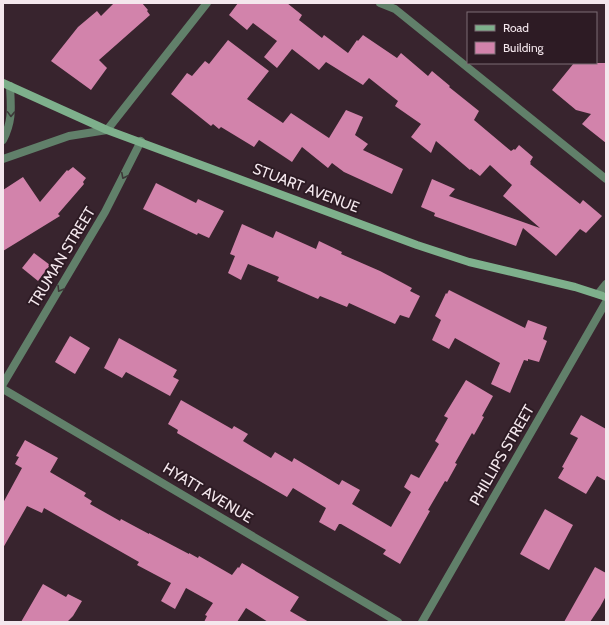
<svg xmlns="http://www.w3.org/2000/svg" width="609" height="625" font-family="Cabin,sans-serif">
<rect width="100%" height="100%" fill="#38242e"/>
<!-- building -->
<g fill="#d283ab">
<path d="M114,3H142L148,10L147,11L150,15L99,60L107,68L91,90L51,61L78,27L97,11L101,16Z"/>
<path d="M238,3H287L302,15L299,20L322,38L324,35L348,53L357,40L358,41L363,35L397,58L401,53L428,76L432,71L450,86L449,87L479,111L474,120L511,151L514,149L515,150L519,145L533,157L530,162L531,163L530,164L580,204L583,200L602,216L586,233L580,229L556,256L523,228L516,246L434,216L435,213L421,207L432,179L455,189L449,196L540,228L503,196L512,185L490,165L480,176L471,169L470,170L436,141L431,153L411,137L421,124L395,106L398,101L369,78L363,85L326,62L319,70L292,49L277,68L264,57L277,41L253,23L247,30L229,15Z"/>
<path d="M228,40L269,71L247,99L283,123L291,113L329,138L346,110L363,117L355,135L368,144L363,150L403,169L392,194L344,172L332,163L328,168L302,147L292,162L259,140L254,147L221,127L219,129L213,124L211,126L171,94L187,73L192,76L205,61L209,64Z"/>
<path d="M574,63H606V143L582,124L591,114L576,110L552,90Z"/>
<path d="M73,167L86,178L83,182L84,184L58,214L60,216L3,251V190L23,177L40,202L67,170L68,171Z"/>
<path d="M156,183L196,203L198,199L224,211L209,238L198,233L197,235L143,209Z"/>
<path d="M242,224L273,238L276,231L316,249L319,241L342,252L341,254L380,271L412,288L410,291L420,296L409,318L400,315L395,324L349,303L347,307L320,296L318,299L277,281L279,277L248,264L241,280L228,273L235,256L230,254Z"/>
<path d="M34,253L50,265L38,281L22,268Z"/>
<path d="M449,290L525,328L528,320L547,327L543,339L547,341L539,362L528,359V361L524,360L510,393L491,384L500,363L455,338L449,349L432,340L441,320L435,316L446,293L447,294Z"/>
<path d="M70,336L90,348L75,374L55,362Z"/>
<path d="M119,338L177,370L173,377L179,380L170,396L126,372L122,378L104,368Z"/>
<path d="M466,380L493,396L482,416L484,417L474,435L472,433L455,463L457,464L447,482L445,481L428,510L430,511L400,564L383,554L386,550L341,524H339L335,531L319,522L326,508L293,488L287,497L177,433L178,430L168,424L181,400L232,429L234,426L248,434L243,441L271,458L275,452L292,462L294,458L339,485L342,480L360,490L352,504L391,527L411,492L404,487L411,474L419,478L439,444L435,441L448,418L444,416Z"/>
<path d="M581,415L606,429V481L597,476L586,494L558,478L564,468L562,467L578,438L570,434Z"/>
<path d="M25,440L58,458L50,472L86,493L84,496L92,501L90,504L120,521L121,519L149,534V533L189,554V553L198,558L199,556L232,575L238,567L239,568L242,563L299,597L290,611L309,622H268L246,608L237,622H204L207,616L205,615L213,603L186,588L175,609L161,601L171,583L137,565L139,562L44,508L42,513L27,506L3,548V503L22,468L15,464L19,457L16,456Z"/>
<path d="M545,509L573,525L549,570L520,554Z"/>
<path d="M595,567L606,573V596L600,607L590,622H564Z"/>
<path d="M43,584L66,597L68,594L82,601L73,616L67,622H21Z"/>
</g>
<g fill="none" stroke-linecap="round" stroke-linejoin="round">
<!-- street -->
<g stroke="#61806a" stroke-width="8">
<path d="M380,3L395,9L606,179"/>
<path d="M3,140C13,120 11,108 10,86"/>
<path d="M3,159L69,136L107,130L207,3"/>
<path d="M598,294L606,284"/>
<path d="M3,384L105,212L141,141"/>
<path d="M3,389L398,622"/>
<path d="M422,622L606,302"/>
</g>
<!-- secondary -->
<path stroke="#7eb08c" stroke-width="8" d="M3,83L107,130L417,245L469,262L575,287L606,297"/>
</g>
<!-- one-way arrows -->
<defs><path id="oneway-chevron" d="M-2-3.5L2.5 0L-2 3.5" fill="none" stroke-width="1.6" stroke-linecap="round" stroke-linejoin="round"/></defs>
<g stroke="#3d3939">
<use href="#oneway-chevron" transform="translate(11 114) rotate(92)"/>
<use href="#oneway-chevron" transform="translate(124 176) rotate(117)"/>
<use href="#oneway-chevron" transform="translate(60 289) rotate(121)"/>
</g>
<g text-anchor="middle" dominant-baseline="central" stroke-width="4" stroke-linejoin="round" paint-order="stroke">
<!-- street labels -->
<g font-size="15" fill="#f4e7ed" stroke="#2d1b24">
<text transform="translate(306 188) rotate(21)">STUART AVENUE</text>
<text transform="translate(62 257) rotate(-59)">TRUMAN STREET</text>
<text transform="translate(502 455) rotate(-60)">PHILLIPS STREET</text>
<text transform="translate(208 493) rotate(31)">HYATT AVENUE</text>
</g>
</g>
<!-- border -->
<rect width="609" height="625" fill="none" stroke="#f4e7ed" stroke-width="8"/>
<!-- legend -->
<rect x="467" y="12" width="130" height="52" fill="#2d1b24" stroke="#7d6d74"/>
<rect x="475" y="25" width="20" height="6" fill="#7eb08c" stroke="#7d6d74"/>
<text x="503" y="32" font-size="12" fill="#f4e7ed">Road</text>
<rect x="475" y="42" width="20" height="12" fill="#d283ab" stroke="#7d6d74"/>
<text x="503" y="52" font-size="12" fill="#f4e7ed">Building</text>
</svg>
